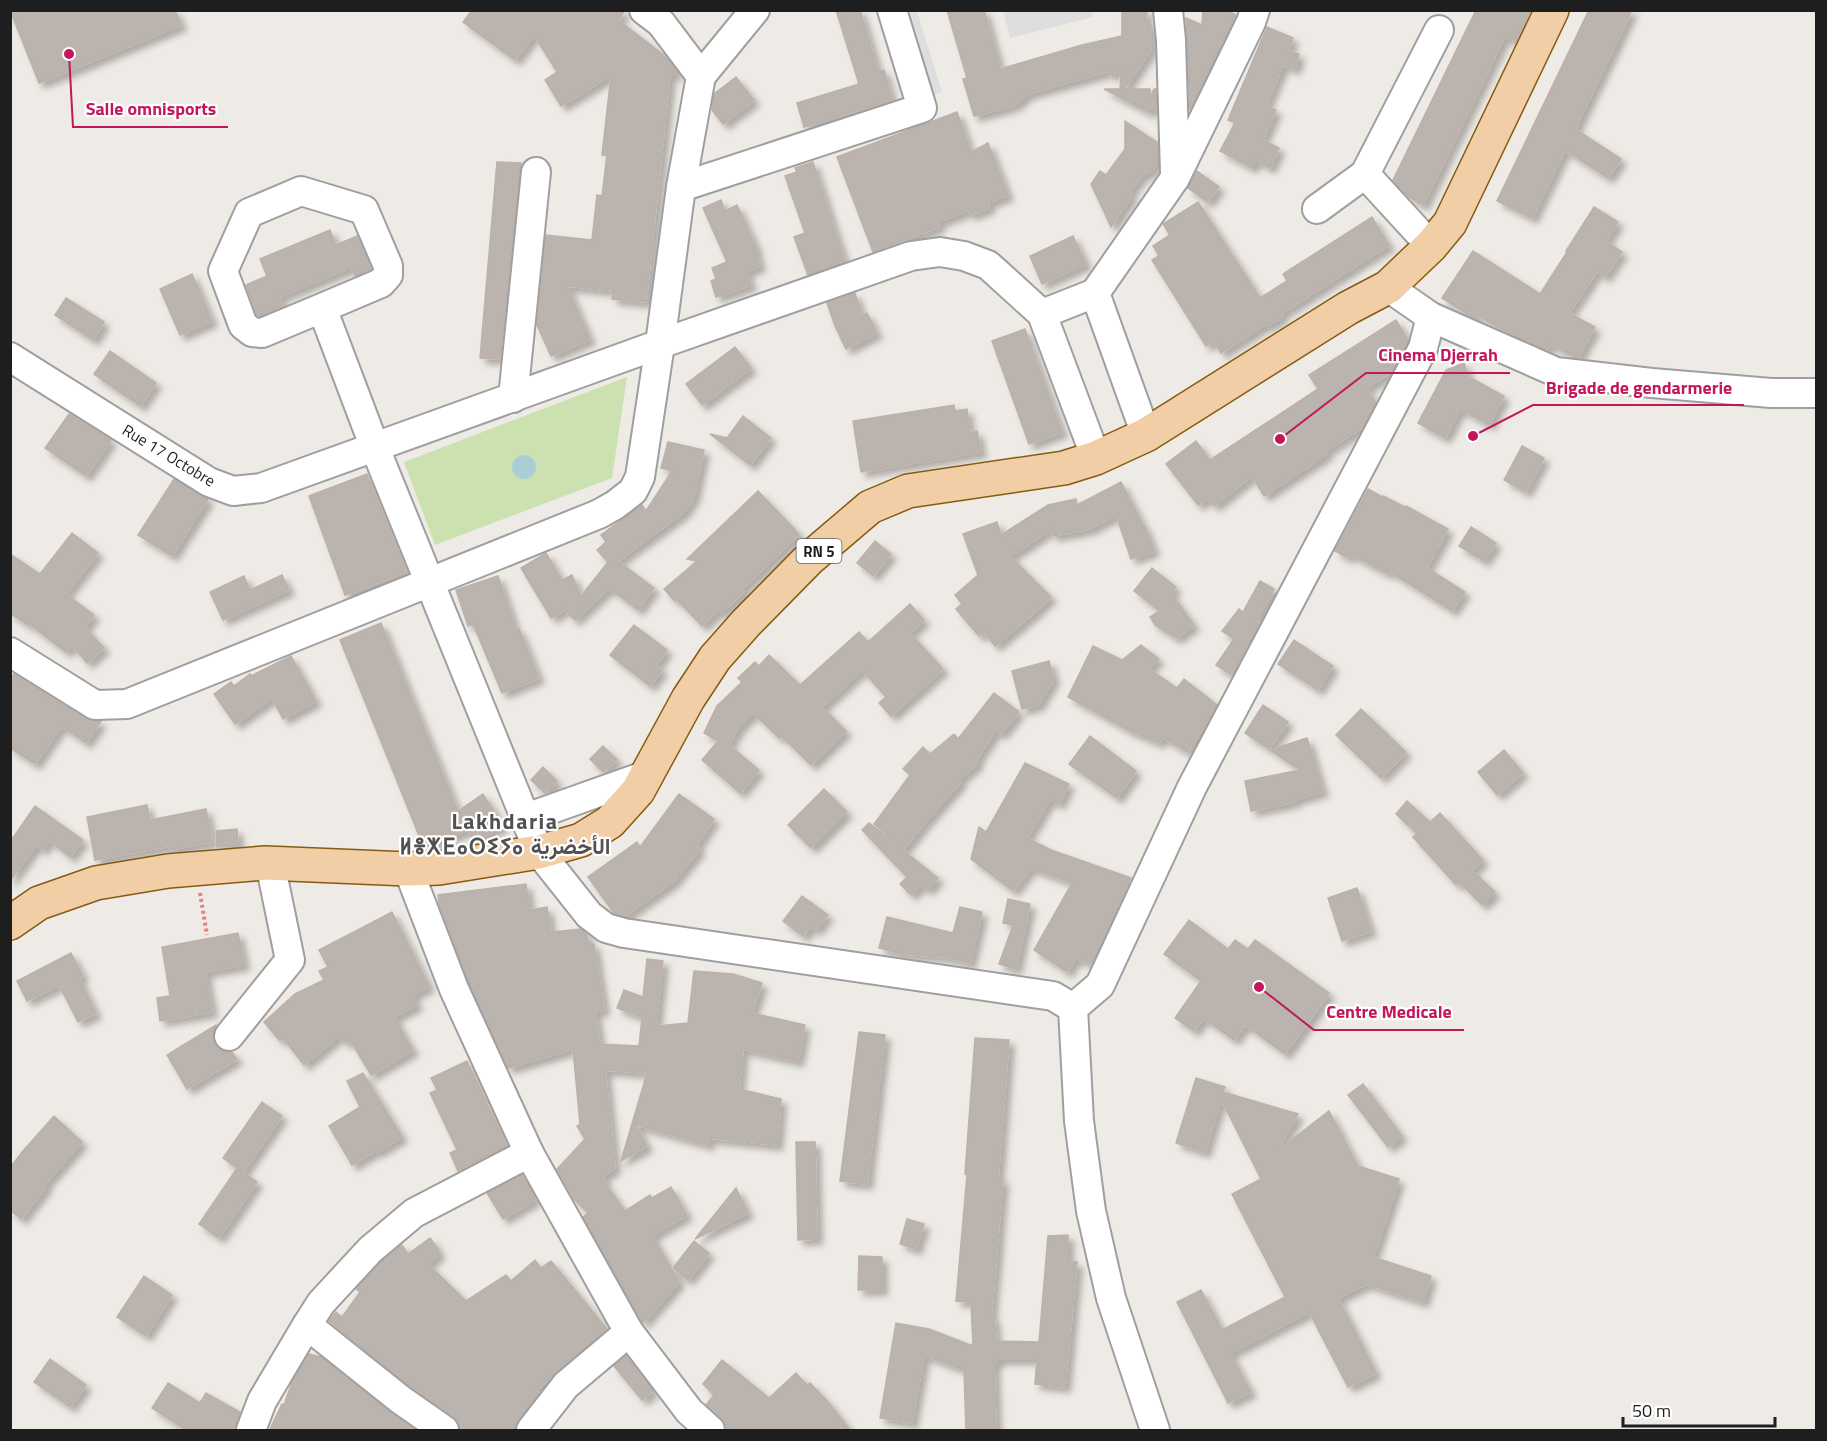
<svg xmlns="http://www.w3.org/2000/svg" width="1827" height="1441" font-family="'Titillium Web',Vazirmatn,'Noto Sans Tifinagh',sans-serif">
<defs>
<filter id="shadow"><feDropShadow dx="5.5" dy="5.5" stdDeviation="3" flood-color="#0004"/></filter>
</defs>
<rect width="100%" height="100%" fill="#eeeae5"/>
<!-- grass -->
<path fill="#cbe2b0" d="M627,377L612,478L435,545L404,462Z"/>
<!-- parking -->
<g fill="#dedede">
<path d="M877,11H917L942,92L906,103Z"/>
<path d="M1003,11H1092L1093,17L1010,38Z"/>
</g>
<!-- water -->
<circle fill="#aaced6" cx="524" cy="467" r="12"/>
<!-- building -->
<g fill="#bab3ae" stroke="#bdb1a9" stroke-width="1.5" filter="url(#shadow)">
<path d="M10,10H175L181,25L39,83Z"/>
<path d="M472,10H625L618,20L664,55L679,74H670L646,302L612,299L613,291L567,286L590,339L551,356L537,325L546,235L592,240L597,195L602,196L607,155H602L611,75L561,106L545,80L557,72L534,35L515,60L463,22Z"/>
<path d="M836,10H860L878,71L884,70L892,100L804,127L797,103L859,84Z"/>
<path d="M947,10H984L1000,69L1082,45L1122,36V10H1147L1146,24H1151V50L1124,89H1150V97L1154,89H1156L1157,110L1150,107V113L1104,89H1120L1121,72L1109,75V71L1027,94L1015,105L974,116L963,79L967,78Z"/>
<path d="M1203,10H1226L1236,15L1190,110L1186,20V18L1202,25Z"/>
<path d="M1476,10H1531L1516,41L1505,36L1423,205L1410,198L1393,180Z"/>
<path d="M1589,10H1632L1575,129L1621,159L1608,178L1565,150L1532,218L1497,201Z"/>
<path d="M1267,27L1293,38L1288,51L1299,54L1295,69L1283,65L1266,106L1276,110L1263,140L1279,148L1270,168L1255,160L1252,168L1220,151L1235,123L1228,120Z"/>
<path d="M736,77L754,100L723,124L712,110L714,94Z"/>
<path d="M957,112L971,152L988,143L1008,195L988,203L989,208L970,215L969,210L938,222L939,227L873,252L837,157Z"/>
<path d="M1125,121L1158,143V159L1156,165L1150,172L1141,176L1129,193L1132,195L1111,227L1091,184L1100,171L1106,175L1125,149Z"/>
<path d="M497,162L521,163L500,359L480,358Z"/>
<path d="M813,162L845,262L808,275L794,237L805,233L785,176L797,172L795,168Z"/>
<path d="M1197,171L1219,187L1208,202L1188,188Z"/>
<path d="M721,200L725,211L737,205L757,249H755L760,266L746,271L751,285L716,297L711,281L716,279L712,268L727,262L703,208Z"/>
<path d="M1198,202L1260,298L1287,281L1283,274L1372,217L1389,245L1280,314L1282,317L1267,326L1266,324L1221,353L1214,341L1206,346L1152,260L1159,256L1153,246L1170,235L1163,224Z"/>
<path d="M1594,207L1618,222L1606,241L1622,252L1605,277L1597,271L1569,313L1595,327L1578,358L1574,357L1550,344L1546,350L1510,334L1475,314L1473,317L1470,316L1442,298L1473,251L1540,294L1567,252L1566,251Z"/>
<path d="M330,230L336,245L357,236L371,269L355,276L351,267L279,297L283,306L260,316L257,315L246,285L267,276L260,259Z"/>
<path d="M1073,236L1086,264L1042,284L1030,256Z"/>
<path d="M192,274L212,321L180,335L160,289Z"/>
<path d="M855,293L862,316L867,313L877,333L846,349L835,326L827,303Z"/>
<path d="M66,298L104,322L93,340L55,315Z"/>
<path d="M1396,320L1408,340V342L1392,372L1366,388L1376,403L1363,427L1325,451L1327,454L1264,496L1252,476L1214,506L1207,498L1198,505L1166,464L1196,441L1210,460L1318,389L1309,375Z"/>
<path d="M1025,329L1062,432L1029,444L992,341Z"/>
<path d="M735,347L751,368L702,405L686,384Z"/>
<path d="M110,351L156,383L140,406L94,374Z"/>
<path d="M1464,363L1469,377L1504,396L1489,425L1460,409L1445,438L1418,423L1446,370Z"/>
<path d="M954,405L955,411L967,409L970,433L977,431L981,452L861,472L853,421Z"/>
<path d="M69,414L111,440L86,476L45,448Z"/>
<path d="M743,416L771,438L750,465L710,434L727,438Z"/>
<path d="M668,442L704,450L694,497L684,512L618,561L654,588L638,610L609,588L575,620L568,614L576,603L551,618L521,568L546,553L562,580L572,575L581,596L608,562L597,550L606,542L601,535L642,505L646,511L672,471L661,468Z"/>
<path d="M1522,446L1544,458L1526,492L1504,480Z"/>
<path d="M367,474L405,567L404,573L345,595L309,496Z"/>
<path d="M174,479L208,499L172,556L138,535Z"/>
<path d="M1121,482L1144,527L1145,526L1154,551L1131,559L1116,515L1089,529L1053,536L1051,529L1010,556L1051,597L1034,613L995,646L984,632L979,636L956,609L962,604L955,595L978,575L963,534L997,522L1001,535L1048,505L1076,499L1077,505Z"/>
<path d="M1368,489L1382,497L1383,496L1405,507L1406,506L1448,529L1427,568L1465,592L1452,611L1389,571L1388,574L1350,554L1348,558L1335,551Z"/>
<path d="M758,491L799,534L742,589L744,591L721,613L718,610L702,626L677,600L675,601L664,589L697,561L687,559Z"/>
<path d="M1471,527L1496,543L1484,561L1459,546Z"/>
<path d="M72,533L98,553L66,594L94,615L85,627L104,648L87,663L72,645L66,652L29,624L28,625L10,613V554L40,574Z"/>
<path d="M875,541L891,554L873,576L857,563Z"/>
<path d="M1152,568L1176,587L1171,593L1194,625L1176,638L1155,625L1150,617L1159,611L1134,591Z"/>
<path d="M282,575L289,590L223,620L210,592L244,576L250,590Z"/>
<path d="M498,576L516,630L519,629L539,678L502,693L473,624L468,626L456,590Z"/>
<path d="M1260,581L1274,589L1256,621L1260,623L1241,658L1230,674L1216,665L1234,639L1222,631L1239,609L1243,612Z"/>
<path d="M910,604L924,620L910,633L943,669L891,716L879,703L886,697L862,670L822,707L846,731L811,765L781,736L779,738L753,713L739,727L729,745L759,770L740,793L702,760L718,741L704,733L717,706L742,682L738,678L755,662L759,666L769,655L800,685L859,632L868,642Z"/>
<path d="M381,623L458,811L483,794L503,825L474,843L467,830L424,848L340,640Z"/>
<path d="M634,625L667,650L656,665L662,670L650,686L610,655Z"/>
<path d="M1294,640L1333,666L1318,690L1278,664Z"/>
<path d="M1141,645L1159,659L1148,668L1177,688L1184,679L1217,705L1206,724L1187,752L1162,737L1159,743L1130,731L1068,697L1093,646L1122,660Z"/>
<path d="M291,656L316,701L283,719L272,698L235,724L214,694L231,682L234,686L250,674L251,676Z"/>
<path d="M1049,661L1054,679L1038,705L1022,709L1012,671Z"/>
<path d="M14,674L86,719L101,721L86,743L61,726L35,764L10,748V679Z"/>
<path d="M994,693L1019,712L1001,734L996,730L976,760L978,763L958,780L961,782L927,820L903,850L938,878L928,890L921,885L911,895L900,884L907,877L862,830L869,823L887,837L889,836L874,824L910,775L903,769L923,747L930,754L954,734L958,739Z"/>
<path d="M1263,705L1288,722L1269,749L1245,733Z"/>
<path d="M1361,709L1406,752L1381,778L1336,735Z"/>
<path d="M1090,736L1136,771L1117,798L1069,764Z"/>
<path d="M1307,738L1323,791L1294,800V802L1251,811L1245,781L1300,770L1270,750Z"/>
<path d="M603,746L617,760L603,772L590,759Z"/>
<path d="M1504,750L1523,773L1497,795L1478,772Z"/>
<path d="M1025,763L1069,784L1059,804L1050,799L1027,838L1051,850L1131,878L1092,964L1076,958L1067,972L1034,950L1072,883L1031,868L1013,891L971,859L979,827L986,832Z"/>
<path d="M543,767L557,781L545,793L531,780Z"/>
<path d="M824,789L847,812L811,848L788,825Z"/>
<path d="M679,794L714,819L696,846L700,849L674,881L625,916L614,913L588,877L637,842L640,847Z"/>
<path d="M1407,801L1430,822L1440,813L1483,860L1472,870L1495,892L1482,905L1459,882L1456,885L1413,837L1417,834L1396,814Z"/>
<path d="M147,805L150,820L206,809L212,842L170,850L169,846L95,860L87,817Z"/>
<path d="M35,806L83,840L70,857L49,840L42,850L36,845L10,881V842Z"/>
<path d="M237,829L238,846L217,847L216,831Z"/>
<path d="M526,884L530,910L547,907L551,932L581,929L587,935L588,944H594L604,1010L595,1012L600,1044L639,1046L642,1017L617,1008L624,990L643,997L647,959L663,961L656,1026L688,1023L694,971L733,974L762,983L752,1013L805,1025L798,1061L743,1049L739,1089L781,1099L777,1145L709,1138L708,1145L636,1125L647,1146L621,1161L647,1073L605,1070L615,1168L602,1177L605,1180L604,1182L625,1211L650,1195L652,1198L671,1187L687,1215L652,1235L679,1282L643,1323L583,1217L588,1213L574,1199L557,1169L585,1139L577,1126L580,1124L573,1049L508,1068L469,983L439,903L438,895Z"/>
<path d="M1357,888L1371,931L1342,941L1328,898Z"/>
<path d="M802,896L828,915L816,930L811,926L803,936L783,921Z"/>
<path d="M1008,899L1030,904L1016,969L999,964L1013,925L1003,923Z"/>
<path d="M960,907L982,912L970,963L945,957L902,954L879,948L887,917L953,933Z"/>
<path d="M392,912L429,986L412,995L417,1005L394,1017L413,1050L371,1075L350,1040L344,1043L340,1035L304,1065L283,1038L280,1041L264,1022L295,994L324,980L319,971L328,967L319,950Z"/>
<path d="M1189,920L1228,949L1235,940L1248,949L1255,940L1329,993L1285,1054L1245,1025L1234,1040L1203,1018L1194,1031L1175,1018L1201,981L1164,954Z"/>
<path d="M238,933L244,965L205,972L212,1012L160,1021L157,998L170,996L162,947Z"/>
<path d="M71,953L83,976L79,978L96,1013L78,1022L59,985L27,1001L17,981Z"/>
<path d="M216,1025L213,1033L214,1042L219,1049L226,1052H232L237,1059L187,1089L167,1055Z"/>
<path d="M859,1032L885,1035L867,1184L840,1181Z"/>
<path d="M975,1038L1009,1040L998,1179H1003L991,1318H994L996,1341L1039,1342L1048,1236L1068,1235V1261L1077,1262L1065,1387L1035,1384L1037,1359H997V1363H994L996,1431H966L964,1370L924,1355L912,1423L880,1418L896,1323L929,1329L973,1346L971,1302L956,1301L967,1175L965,1174Z"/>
<path d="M467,1061L507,1146L458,1171L450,1153L457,1150L430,1093L437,1090L431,1078Z"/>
<path d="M363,1073L402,1137L377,1152L376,1150L352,1165L329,1126L360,1107L347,1081Z"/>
<path d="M1196,1078L1225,1087L1223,1092L1298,1114L1277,1151L1329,1111L1358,1166L1399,1179L1373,1257L1431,1276L1423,1302L1366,1284L1338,1298L1376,1373L1348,1387L1309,1312L1230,1353L1251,1392L1228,1403L1177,1302L1201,1290L1222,1330L1285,1297L1232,1194L1261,1179L1221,1099L1205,1152L1176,1143Z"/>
<path d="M1363,1084L1402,1136L1388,1147L1348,1095Z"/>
<path d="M262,1102L282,1116L243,1172L223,1158Z"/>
<path d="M54,1116L82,1142L44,1185L46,1187L21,1219L10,1210V1168L22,1152Z"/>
<path d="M796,1142H815L817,1239L798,1240Z"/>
<path d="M237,1168L257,1182L219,1238L199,1224Z"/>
<path d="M522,1175L536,1199L503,1219L487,1193Z"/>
<path d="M736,1188L748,1213L695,1239Z"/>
<path d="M907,1219L924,1224L916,1249L900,1244Z"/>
<path d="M430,1238L438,1249V1256L427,1263L466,1301L506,1275L511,1281L535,1260L541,1268L551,1261L607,1329L536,1390L539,1393L518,1420L515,1431H460L459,1423L453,1416L411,1387L329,1321L336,1312L342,1317L360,1292L356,1289L381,1262L398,1248L402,1245L408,1254Z"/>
<path d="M694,1241L709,1253L688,1280L673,1268Z"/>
<path d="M859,1256L882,1257V1290H858Z"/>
<path d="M144,1276L172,1295L146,1336L117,1317Z"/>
<path d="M309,1354L321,1357L391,1413L416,1431H269L282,1404L284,1405L292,1382Z"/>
<path d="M626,1356L653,1391L642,1400L614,1366Z"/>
<path d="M50,1359L86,1385L70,1407L34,1382Z"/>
<path d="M722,1360L769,1398L796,1373L807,1385L810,1383L829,1403L851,1431H728L721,1418L706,1405L714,1395L703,1384Z"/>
<path d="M168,1383L200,1403L206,1393L240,1412L235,1431H188L152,1408Z"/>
</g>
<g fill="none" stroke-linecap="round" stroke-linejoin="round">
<!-- minor casing -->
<g stroke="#9f9f9f" stroke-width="32">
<g id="minor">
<path d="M644,10L661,23L701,76L681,187L660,344L911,256L940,252L964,256L988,265L1042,314L1096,458"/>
<path d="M1168,10L1171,40L1175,173"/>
<path d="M701,76L755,10"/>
<path d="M1365,174L1431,246"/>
<path d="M681,187L922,108L892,10"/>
<path d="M1317,209L1365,174L1439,30"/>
<path d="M1388,287L1431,317L1556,372L1652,383L1771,393H1816"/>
<path d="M1095,293L1146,435"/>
<path d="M322,308L262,333L252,332L243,325L223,271L249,213L301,191L364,210L388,266V275L381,283L322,308L375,448L539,852L589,915L606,928L624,933L1053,996L1073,1008L1079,1121L1091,1211L1111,1298L1155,1430"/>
<path d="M1042,314L1095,293L1175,178L1251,22L1255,10"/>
<path d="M10,357L209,482L233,491L261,488L660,344L640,477L633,491L615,505L599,514L127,704L95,705L10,652"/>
<path d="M513,398L536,172"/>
<path d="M526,818L647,775"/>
<path d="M408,869L454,989L529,1153L629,1332L689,1411L710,1430"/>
<path d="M1073,1008L1100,985L1192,787L1423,348L1431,317"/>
<path d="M229,1036L290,960L270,863"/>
<path d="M307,1325L401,1400L444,1430"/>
<path d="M251,1430L262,1401L307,1325L321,1303L370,1250L414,1213L529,1153"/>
<path d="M531,1430L566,1385L629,1332"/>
</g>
</g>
<!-- major casing -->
<g stroke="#865b11" stroke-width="36">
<path id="major" d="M10,923L39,903L96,883L168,871L265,863L408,869L439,868L539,852L581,840L610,822L638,791L688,699L715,658L746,623L809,559L870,507L908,491L1064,468L1096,458L1146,435L1348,308L1388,287L1431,246L1450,223L1552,10"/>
</g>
<!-- path -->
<path stroke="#ea817a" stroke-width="4" stroke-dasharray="3 3" stroke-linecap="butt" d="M200,893L207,935"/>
<!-- minor -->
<use href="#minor" stroke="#fff" stroke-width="28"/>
<!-- major -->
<use href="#major" stroke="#f1cea6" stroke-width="33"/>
</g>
<g text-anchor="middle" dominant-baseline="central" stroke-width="4.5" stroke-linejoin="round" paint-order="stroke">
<!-- shield labels -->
<rect fill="#fff" stroke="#626262" stroke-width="1.5" x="796.5" y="539" width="45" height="24" rx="4.5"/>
<g font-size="15" font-weight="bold" fill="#1e1e1e">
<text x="819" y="551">RN 5</text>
</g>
<!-- street labels -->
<g font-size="16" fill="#1e1e1e" stroke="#fff">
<text transform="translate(169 455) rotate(31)">Rue 17 Octobre</text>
</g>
<!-- district labels -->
<g font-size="22" font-weight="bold" letter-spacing="1.5" fill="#515151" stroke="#fff">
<text x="505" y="821">Lakhdaria<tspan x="505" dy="25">ⵍⴻⵅⴹⴰⵔⵉⵢⴰ الأخضرية</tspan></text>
</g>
</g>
<!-- callouts -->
<path fill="none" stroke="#c2185b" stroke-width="2" d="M69 54L73 127H228M1280 439L1366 373H1510M1473 436L1533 405H1744M1259 987L1314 1030H1464"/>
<g fill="#c2185b" stroke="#fff" stroke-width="2">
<circle cx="69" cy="54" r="6"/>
<circle cx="1280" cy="439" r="6"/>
<circle cx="1473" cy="436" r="6"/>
<circle cx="1259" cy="987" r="6"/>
</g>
<g font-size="18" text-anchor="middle" font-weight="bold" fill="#c2185b" stroke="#fff" stroke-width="4.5" stroke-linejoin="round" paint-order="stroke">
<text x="151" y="115">Salle omnisports</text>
<text x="1438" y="361">Cinema Djerrah</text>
<text x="1639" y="394">Brigade de gendarmerie</text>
<text x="1389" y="1018">Centre Medicale</text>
</g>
<!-- border -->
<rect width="1827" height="1441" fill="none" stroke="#1e1e1e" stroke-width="24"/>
<!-- scale -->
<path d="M1623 1417v9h152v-9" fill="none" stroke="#1e1e1e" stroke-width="3"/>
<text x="1632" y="1417" font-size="18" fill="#1e1e1e" stroke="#ffffff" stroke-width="4.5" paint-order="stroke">50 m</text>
</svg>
